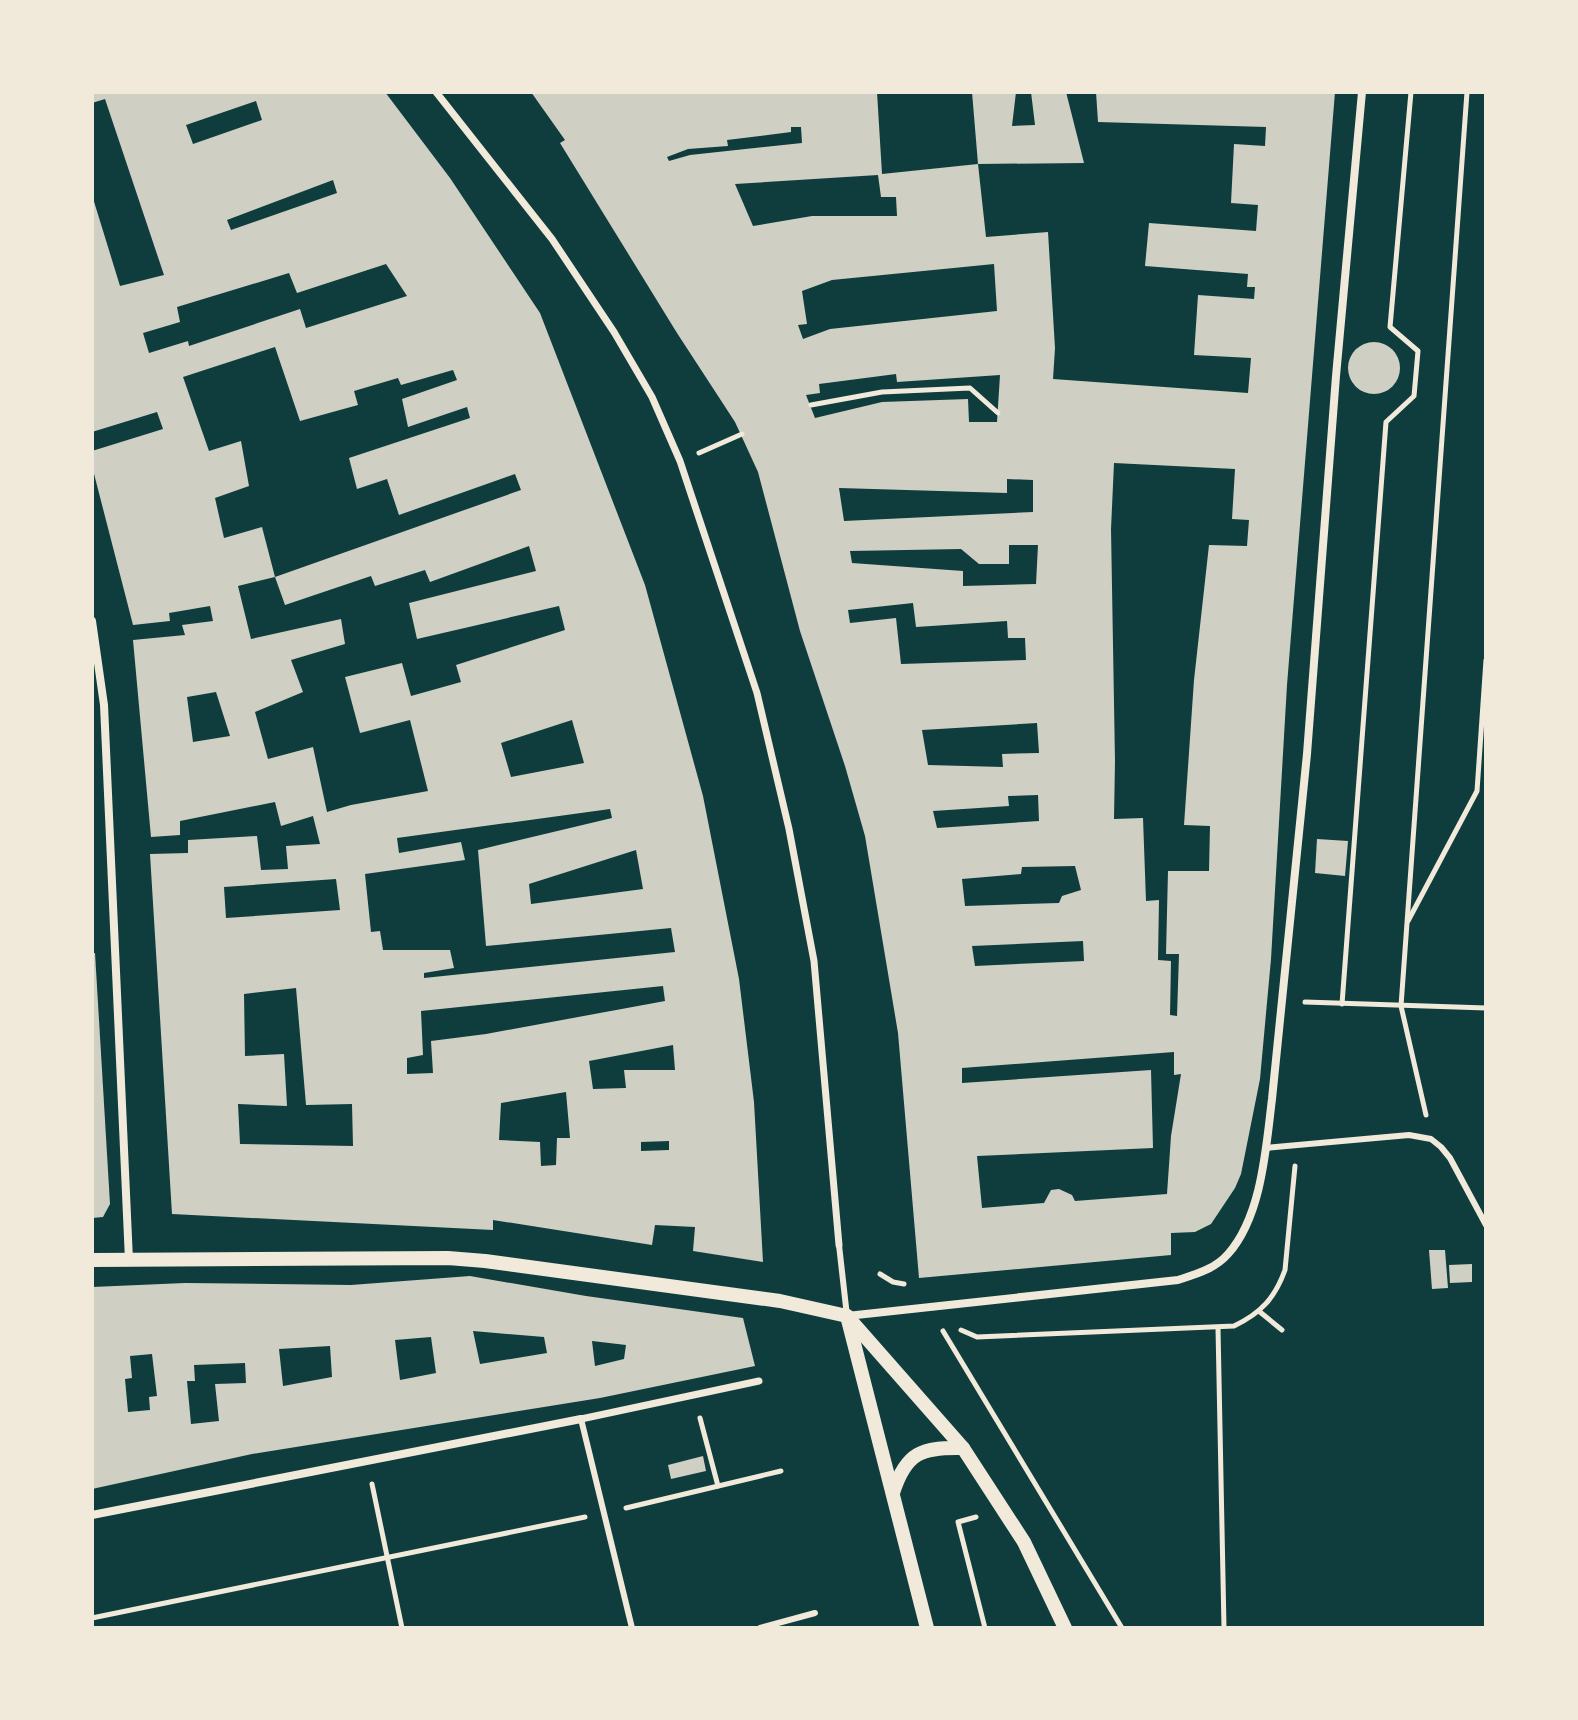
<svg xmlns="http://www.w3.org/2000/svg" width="1578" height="1720" font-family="'DejaVu Sans',sans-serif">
<rect width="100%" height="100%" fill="#0f3d3e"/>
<!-- building -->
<g fill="#cfcfc3" fill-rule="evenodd">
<path d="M92,92H385L450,178L540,313L645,585L703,796L739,979L754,1102L763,1262L693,1251L695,1227L655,1225L652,1245L493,1220V1230L172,1214L150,854L188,853V840L257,836L261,870L288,869L286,846L320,844L313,816L281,826L275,802L180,821V835L151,837L133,640L185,635L182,625L213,621L210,606L169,613L170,621L133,625L92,466V451L163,429L157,412L92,432V195L120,286L164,275L105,99L92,103ZM256,101L262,120L193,144L186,125ZM333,180L337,193L231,230L227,220ZM386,264L407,296L306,328L300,309L189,346L188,341L149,353L143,333L180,322L177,307L289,273L297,293ZM275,347L300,421L358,405L354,391L398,378L401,385L453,370L457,380L402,399L408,427L467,407L470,418L349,458L357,489L387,479L399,515L515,474L521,490L275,577L285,605L371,576L375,586L425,570L430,582L529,546L536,571L409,603L417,639L559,606L565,630L456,665L461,682L411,696L402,663L345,677L360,733L410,720L428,791L351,805L327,812L313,747L268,759L255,712L303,692L291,660L345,644L341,619L251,639L238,586L275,577L262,527L224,538L215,498L249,486L241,441L209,451L183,377ZM216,692L230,736L193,742L187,697ZM572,720L584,763L511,777L501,743ZM610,809L612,818L478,850L486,946L671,928L675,952L424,978V973L454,968L450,950H383L380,931L371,932L365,874L465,860L461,842L399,853L397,838ZM636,850L643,889L531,904L529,884ZM336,879L340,910L226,918L224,887ZM663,986L665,1001L486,1034L431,1041L433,1073L407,1074V1058L423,1055L421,1011ZM296,988L306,1105L352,1104L353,1146L240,1144L238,1104L287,1106L284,1054L245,1056L244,994ZM673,1045L675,1070H624L626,1088L593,1089L589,1061ZM566,1092L570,1138H557L556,1165L541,1166L540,1142L499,1140L501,1103ZM669,1141V1150L641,1151V1142Z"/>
<path d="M531,92H877L882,174L978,164L986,237L1048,232L1055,348L1053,379L1248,393L1251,358L1194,355L1198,295L1254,299L1255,287H1247L1248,274L1145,266L1149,223L1256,231L1258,205L1231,203L1234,144L1265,146L1266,127L1098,122L1096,92H1335L1287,685L1271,959L1260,1079L1241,1174L1235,1188L1211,1224L1195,1232L1171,1233V1255L919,1278L898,1033L865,836L845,766L800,631L758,472L735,422L677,333L560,143L565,140ZM791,127H801L802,143L690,155L669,161L667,157L688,149L728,146L727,140L791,132ZM878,175L881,197H896L897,216H812L753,226L735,184ZM994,264L997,311L830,329L803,339L798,325L807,324L802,291L832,280ZM896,374L897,382L1000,375L997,422H969L968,399L882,402L815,418L806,395L820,393L819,384ZM1114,463L1235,469L1232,519L1249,520L1247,546L1209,545L1194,680L1184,825L1210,826L1209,871H1168L1166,954H1179L1177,1016L1170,1015L1171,961L1158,960L1159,900L1146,901L1143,818L1114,819L1115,761L1111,529ZM1007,479L1033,480V512L844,521L839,488L1007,493ZM1009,545H1038L1036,584L963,586V571L852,563L850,551L961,549L979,564H1009ZM913,603L916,627L1007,621L1008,638H1025L1026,660L901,664L896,618L850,623L848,610ZM1037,723L1039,753L1002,754L1003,767L928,765L922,730ZM1038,795L1039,821L937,828L933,811L1009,806L1008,796ZM1075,866L1081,890L1062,896L1059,903L965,906L962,879L1021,874L1022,867ZM1083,941L1084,961L975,966L972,946ZM1174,1052V1075L1181,1074L1171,1136L1167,1194L1075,1201L1072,1195L1059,1189L1051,1190L1044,1203L982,1208L977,1156L1153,1148L1151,1070L962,1083V1068Z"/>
<path d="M972,92H1016L1012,126L1035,125L1031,92H1066L1084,163L978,164Z"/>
<circle cx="1374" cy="368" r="26"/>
<path d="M1317,839L1348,841L1345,876L1315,873Z"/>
<path d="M92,953H95L110,1204L103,1217L92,1218Z"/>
<path d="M1429,1250H1445L1448,1288L1432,1289Z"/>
<path d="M1472,1264V1282L1450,1283L1449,1265Z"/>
<path d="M470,1276L586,1296L743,1318L755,1366L600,1398L252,1454L92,1489V1287L185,1283L351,1285ZM473,1331L544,1337L547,1353L480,1364ZM431,1337L436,1373L400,1380L395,1340ZM592,1341L626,1345L624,1359L595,1366ZM330,1346L332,1377L283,1386L279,1349ZM152,1354L157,1396L149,1397L150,1410L128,1412L125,1379L132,1378L130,1356ZM245,1363L246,1383L215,1384L219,1421L191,1424L187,1381H195L194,1365Z"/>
<path d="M703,1456L706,1471L671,1479L668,1465Z"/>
</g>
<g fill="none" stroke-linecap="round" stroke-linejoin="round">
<!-- path -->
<g stroke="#f1e9da" stroke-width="5">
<path d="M811,405L882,392L970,388L998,413"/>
<path d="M699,453L742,434"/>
<path d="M1408,921L1477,791L1486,660"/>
<path d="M1305,1002L1486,1008"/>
<path d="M1342,1004L1386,422L1414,396L1418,351L1390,327L1411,92"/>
<path d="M1426,1115L1401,1006L1467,92"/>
<path d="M880,1274L893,1282L904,1284"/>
<path d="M1260,1312L1282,1330"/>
<path d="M1218,1328L1224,1628"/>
<path d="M961,1330L977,1337L1234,1326C1261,1313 1275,1298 1285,1270L1295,1166"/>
<path d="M943,1331L1122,1628"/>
<path d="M700,1418L718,1486"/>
<path d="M372,1484L402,1628"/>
<path d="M626,1508L781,1471"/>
<path d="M976,1517L958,1522L985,1628"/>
<path d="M92,1618L585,1517"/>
</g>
<!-- service -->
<g stroke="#f1e9da" stroke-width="6">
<path d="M1265,1148L1409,1135L1431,1139L1441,1147L1450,1158L1486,1225"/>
<path d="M839,1245L847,1316"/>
<path d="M581,1419L632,1628"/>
<path d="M760,1628L815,1613"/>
</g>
<!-- pedestrian -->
<g stroke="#f1e9da" stroke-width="7">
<path d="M436,92L552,239L614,332L652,397L680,461L757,693L789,829L814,961L839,1245"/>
<path d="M581,1419L759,1381"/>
</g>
<!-- minor -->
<g stroke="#f1e9da" stroke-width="8">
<path d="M92,621L104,705L129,1260"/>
<path d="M847,1316L1178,1280C1196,1274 1215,1269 1228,1254C1262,1216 1266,1147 1272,1099L1307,754L1336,376L1362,92"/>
<path d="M92,1515L581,1419"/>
</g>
<!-- tertiary -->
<g stroke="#f1e9da" stroke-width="14">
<path d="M92,1260L448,1258L485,1261L780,1301L847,1316"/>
<path d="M847,1316L963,1448L1024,1542L1065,1628"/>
<path d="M847,1316L927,1628"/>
<path d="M893,1493C906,1452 922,1447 963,1448"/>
</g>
</g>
<!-- border -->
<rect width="1578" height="1720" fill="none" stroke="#f1e9da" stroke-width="188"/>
</svg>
